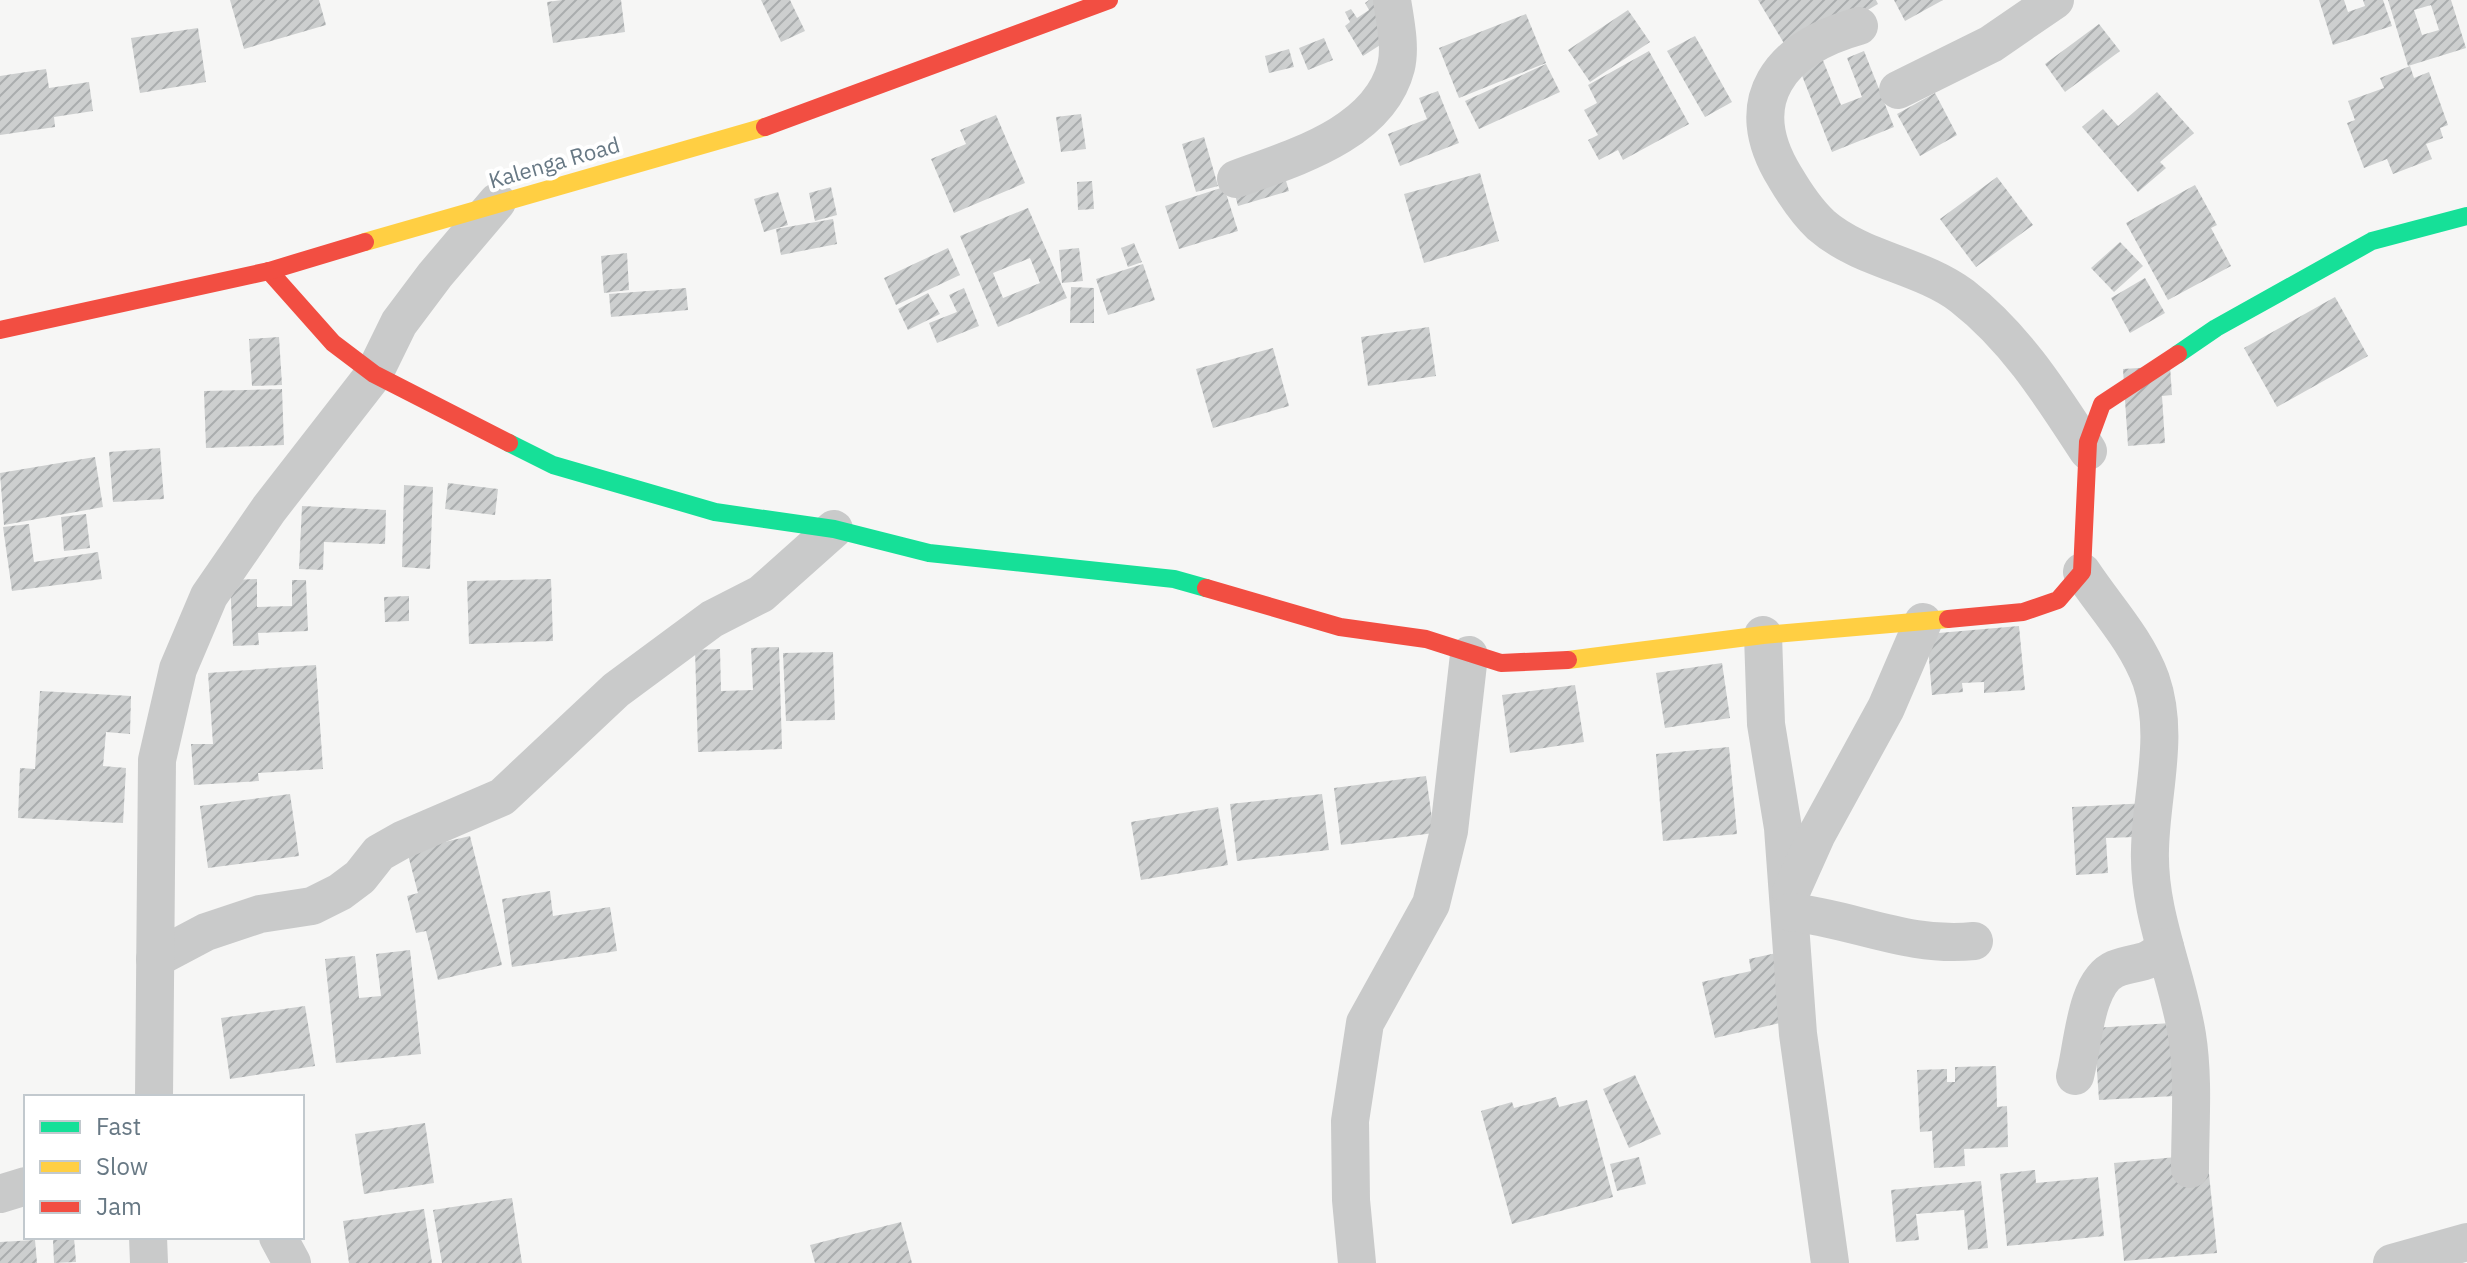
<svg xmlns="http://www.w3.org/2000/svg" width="2467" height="1263" font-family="'IBM Plex Sans',sans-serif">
<defs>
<pattern id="building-hatch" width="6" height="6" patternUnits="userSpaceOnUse" patternTransform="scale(2)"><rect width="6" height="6" fill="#cdcfcf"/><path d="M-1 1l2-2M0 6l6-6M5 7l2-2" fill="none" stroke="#aaadae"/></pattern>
</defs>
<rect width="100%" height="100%" fill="#f6f6f5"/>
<!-- building -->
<g fill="url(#building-hatch)" fill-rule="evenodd">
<path d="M230,0H319L326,25L244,49Z"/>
<path d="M562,0H621L625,32L553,43L547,2Z"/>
<path d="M761,0H790L805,31L781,42Z"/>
<path d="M1369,0H1383L1402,31L1363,56L1345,26L1350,22L1345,12L1351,9L1357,18L1369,10L1365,3Z"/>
<path d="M1758,0H1876L1878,4L1791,55Z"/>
<path d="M1894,0H1943L1905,21Z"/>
<path d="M2319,0H2344L2348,12L2365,6L2363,0H2383L2392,26L2333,45Z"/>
<path d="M2388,0H2451L2466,48L2408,66ZM2431,5L2439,30L2422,35L2414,10Z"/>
<path d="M1628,10L1650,42L1590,82L1568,50Z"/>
<path d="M1526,14L1546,63L1459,98L1439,48Z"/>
<path d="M2099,24L2120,51L2065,92L2045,64Z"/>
<path d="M198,28L206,82L140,93L131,38Z"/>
<path d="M1695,36L1732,102L1705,117L1667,51Z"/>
<path d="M1324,38L1333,60L1308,70L1299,48Z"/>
<path d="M1289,49L1294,67L1269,73L1265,56Z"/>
<path d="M1649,51L1689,124L1623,160L1618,150L1599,160L1588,140L1598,135L1584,110L1597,103L1588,85Z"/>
<path d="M1864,51L1894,127L1832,152L1799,68L1822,58L1841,105L1862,97L1847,58Z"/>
<path d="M1546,64L1560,92L1479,129L1465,101Z"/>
<path d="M2410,66L2414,78L2429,72L2448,125L2440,128L2443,138L2426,144L2432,159L2393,174L2387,159L2364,168L2347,123L2355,120L2348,101L2384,88L2380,78Z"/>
<path d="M46,69L49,88L89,82L93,111L54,117L55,127L0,135V76Z"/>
<path d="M1438,91L1459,143L1400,166L1388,134L1427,119L1419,98Z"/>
<path d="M2157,92L2194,133L2160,162L2166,168L2138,192L2082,127L2103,109L2118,126Z"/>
<path d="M1935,93L1957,135L1920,156L1897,114Z"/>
<path d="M1081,114L1086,149L1061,152L1056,117Z"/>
<path d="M996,115L1025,183L954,213L931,159L966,144L960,130Z"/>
<path d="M1204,137L1218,186L1196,192L1182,144Z"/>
<path d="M1281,164L1289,191L1238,206L1231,180Z"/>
<path d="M1480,173L1499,241L1424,263L1404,194Z"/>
<path d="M1997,177L2033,225L1976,267L1940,219Z"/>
<path d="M1092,181L1094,209L1078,210L1077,182Z"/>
<path d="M2195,185L2217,225L2211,228L2231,266L2168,300L2126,223Z"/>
<path d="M831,187L837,215L815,221L809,193Z"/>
<path d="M1224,187L1238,231L1179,249L1165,206Z"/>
<path d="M778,192L788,225L764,232L754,199Z"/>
<path d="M1028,208L1067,298L998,327L960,236ZM1030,258L1040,283L1003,298L993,273Z"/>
<path d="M833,219L837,244L781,255L776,229Z"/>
<path d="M2120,242L2143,266L2114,292L2091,268Z"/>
<path d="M1134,243L1142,262L1128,267L1121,248Z"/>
<path d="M948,248L960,275L896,305L884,278Z"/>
<path d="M1079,248L1083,281L1062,283L1059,250Z"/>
<path d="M627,253L629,290L604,293L601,256Z"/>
<path d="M1143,264L1155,300L1108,315L1096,279Z"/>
<path d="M2145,278L2165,313L2130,333L2111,298Z"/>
<path d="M1071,287L1094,288V323H1070Z"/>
<path d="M686,288L688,310L611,317L609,294Z"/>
<path d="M964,288L979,326L937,343L929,323L957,312L949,295Z"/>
<path d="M928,293L940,314L908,330L898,309Z"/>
<path d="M2335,297L2368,356L2277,407L2244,348Z"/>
<path d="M1429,327L1436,376L1368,386L1361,337Z"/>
<path d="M279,337L282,385L252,386L249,339Z"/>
<path d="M1273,348L1289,406L1213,428L1196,369Z"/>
<path d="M2170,366L2172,395L2162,396L2165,443L2128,446L2123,369Z"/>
<path d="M282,389L284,445L206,448L204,391Z"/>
<path d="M160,448L164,499L113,502L109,452Z"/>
<path d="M95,457L103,507L4,525L0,473Z"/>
<path d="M448,483L498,489L495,515L445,509Z"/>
<path d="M404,485L433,487L430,569L402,567Z"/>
<path d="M302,506L386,510L385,544L324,542L323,570L299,569Z"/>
<path d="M86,514L90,548L64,551L61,517Z"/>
<path d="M29,524L34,562L98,552L102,579L12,591L3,527Z"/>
<path d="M257,579V607L292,606V580H306L308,631L258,633L259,645L233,646L230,580Z"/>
<path d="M551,579L553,641L469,644L467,581Z"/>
<path d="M409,596V621L385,622L384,597Z"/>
<path d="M2019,626L2025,690L1984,693V682L1962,683L1963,692L1932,695L1927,634Z"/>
<path d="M779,647L782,749L698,752L695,650L720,649L721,691L753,690L751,648Z"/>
<path d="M833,652L835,720L786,721L783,653Z"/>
<path d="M1722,663L1730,718L1665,728L1656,673Z"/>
<path d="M316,665L323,769L258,773L259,781L194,785L191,744H213L208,673Z"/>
<path d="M1575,685L1584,742L1510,753L1502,695Z"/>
<path d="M40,691L131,696L130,734L106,732L103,766L126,768L123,823L18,818L20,768L35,769Z"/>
<path d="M1729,747L1737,834L1663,841L1656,754Z"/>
<path d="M1426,776L1434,833L1341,845L1334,788Z"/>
<path d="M290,794L299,856L208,868L200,806Z"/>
<path d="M1322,794L1329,850L1237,861L1230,804Z"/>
<path d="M2148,803L2135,837L2106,838L2108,873L2076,875L2072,807Z"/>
<path d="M1218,807L1228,865L1141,880L1131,822Z"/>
<path d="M470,836L502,965L438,980L426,931L416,933L407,896L418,893L407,851Z"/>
<path d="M550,891L553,916L610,907L617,951L512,967L502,899Z"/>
<path d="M410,950L421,1054L336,1063L325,959L355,956L359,998L381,996L376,954Z"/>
<path d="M1786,951L1801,1018L1715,1038L1702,982L1751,971L1749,959Z"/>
<path d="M305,1006L315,1066L230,1079L221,1018Z"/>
<path d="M2171,1023L2175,1096L2099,1100L2094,1028Z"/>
<path d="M1996,1066L1997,1107L2007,1106L2008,1147L1964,1149L1965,1166L1934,1168L1932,1131L1920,1132L1917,1070L1947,1069V1082H1955V1067Z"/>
<path d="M1635,1075L1661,1134L1629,1148L1603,1089Z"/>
<path d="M1556,1097L1559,1107L1587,1100L1613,1197L1512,1224L1481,1111L1512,1102L1514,1108Z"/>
<path d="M425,1123L434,1183L364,1194L355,1134Z"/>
<path d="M2207,1154L2217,1253L2124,1261L2114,1163Z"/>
<path d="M1639,1157L1646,1184L1617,1191L1610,1164Z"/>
<path d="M2035,1170L2036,1183L2098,1177L2104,1236L2007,1246L2000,1174Z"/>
<path d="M1981,1181L1988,1248L1968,1250L1964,1210L1916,1214L1919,1240L1896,1242L1891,1190Z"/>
<path d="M512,1198L522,1263H442L433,1210Z"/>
<path d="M424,1209L432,1263H349L343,1221Z"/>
<path d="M901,1222L912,1263H815L810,1245Z"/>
<path d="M74,1238L76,1262L54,1263L53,1240Z"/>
<path d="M35,1240L37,1263H0V1242Z"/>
</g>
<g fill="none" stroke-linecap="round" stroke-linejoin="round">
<!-- street -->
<g stroke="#c9caca" stroke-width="38">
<path d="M1859,26C1780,48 1738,101 1785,177C1795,194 1807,212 1821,225C1861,260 1921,265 1962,296C2016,338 2051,394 2088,451"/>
<path d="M1898,90L1991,44L2055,0"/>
<path d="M1236,179C1293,158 1379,134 1396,67C1401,47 1395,20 1392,0"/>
<path d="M2082,572C2105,607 2136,639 2151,680C2170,735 2151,794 2150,850C2148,914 2177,973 2187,1035C2194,1079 2190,1125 2190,1169"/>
<path d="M1763,635L1766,724L1783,828L1798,1034L1830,1263"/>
<path d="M1791,892L1817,834L1886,708L1923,622"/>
<path d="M1790,912C1854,919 1908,948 1974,941"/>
<path d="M155,959L206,932L260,914L312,906L340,892L360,877L379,853L402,840L502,797L616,690L712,619L761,594L834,529"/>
<path d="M2075,1076C2083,1046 2085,982 2115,969C2137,960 2145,967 2165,947"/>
<path d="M154,1097L157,760L178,669L209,596L269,509L374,374L399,323L435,275L497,202"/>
<path d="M0,1194L26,1186"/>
<path d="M148,1237L149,1263"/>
<path d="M278,1237L292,1263"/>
<path d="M1357,1263L1351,1200L1350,1121L1365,1023L1431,904L1449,831L1469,655"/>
<path d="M2392,1263L2467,1242"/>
</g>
<!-- fast -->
<g stroke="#16e098" stroke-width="18">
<path d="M2178,354L2216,328L2372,241L2467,216"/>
<path d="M509,443L553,465L715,512L834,529L929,553L1174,579L1206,588"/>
</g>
<!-- slow -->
<g stroke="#ffcf43" stroke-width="18">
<path d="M365,242L765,127"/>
<path d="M1568,660L1763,635L1948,619"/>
</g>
<!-- jam -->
<g stroke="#f24e42" stroke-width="18">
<path d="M765,127L1109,0"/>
<path d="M269,271L333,343L374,374L509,443"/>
<path d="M0,330L269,271L365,242"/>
<path d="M1206,588L1340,627L1426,639L1501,663L1568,660"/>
<path d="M1948,619L2023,612L2058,600L2082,572L2088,442L2102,404L2178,354"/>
</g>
</g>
<g text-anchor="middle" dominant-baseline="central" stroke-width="8" stroke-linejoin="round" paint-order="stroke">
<!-- street labels -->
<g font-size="22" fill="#677884" stroke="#fff">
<text transform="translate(554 162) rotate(-16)">Kalenga Road</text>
</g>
</g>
<!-- legend -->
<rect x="24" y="1095" width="280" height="144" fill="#ffffff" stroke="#c2c9ce" stroke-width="2"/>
<rect x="40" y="1121" width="40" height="12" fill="#16e098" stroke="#c2c9ce" stroke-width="2"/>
<text x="96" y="1135" font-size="24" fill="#677884">Fast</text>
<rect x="40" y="1161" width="40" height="12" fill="#ffcf43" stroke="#c2c9ce" stroke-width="2"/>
<text x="96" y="1175" font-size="24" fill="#677884">Slow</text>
<rect x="40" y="1201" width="40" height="12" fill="#f24e42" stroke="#c2c9ce" stroke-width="2"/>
<text x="96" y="1215" font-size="24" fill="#677884">Jam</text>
</svg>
